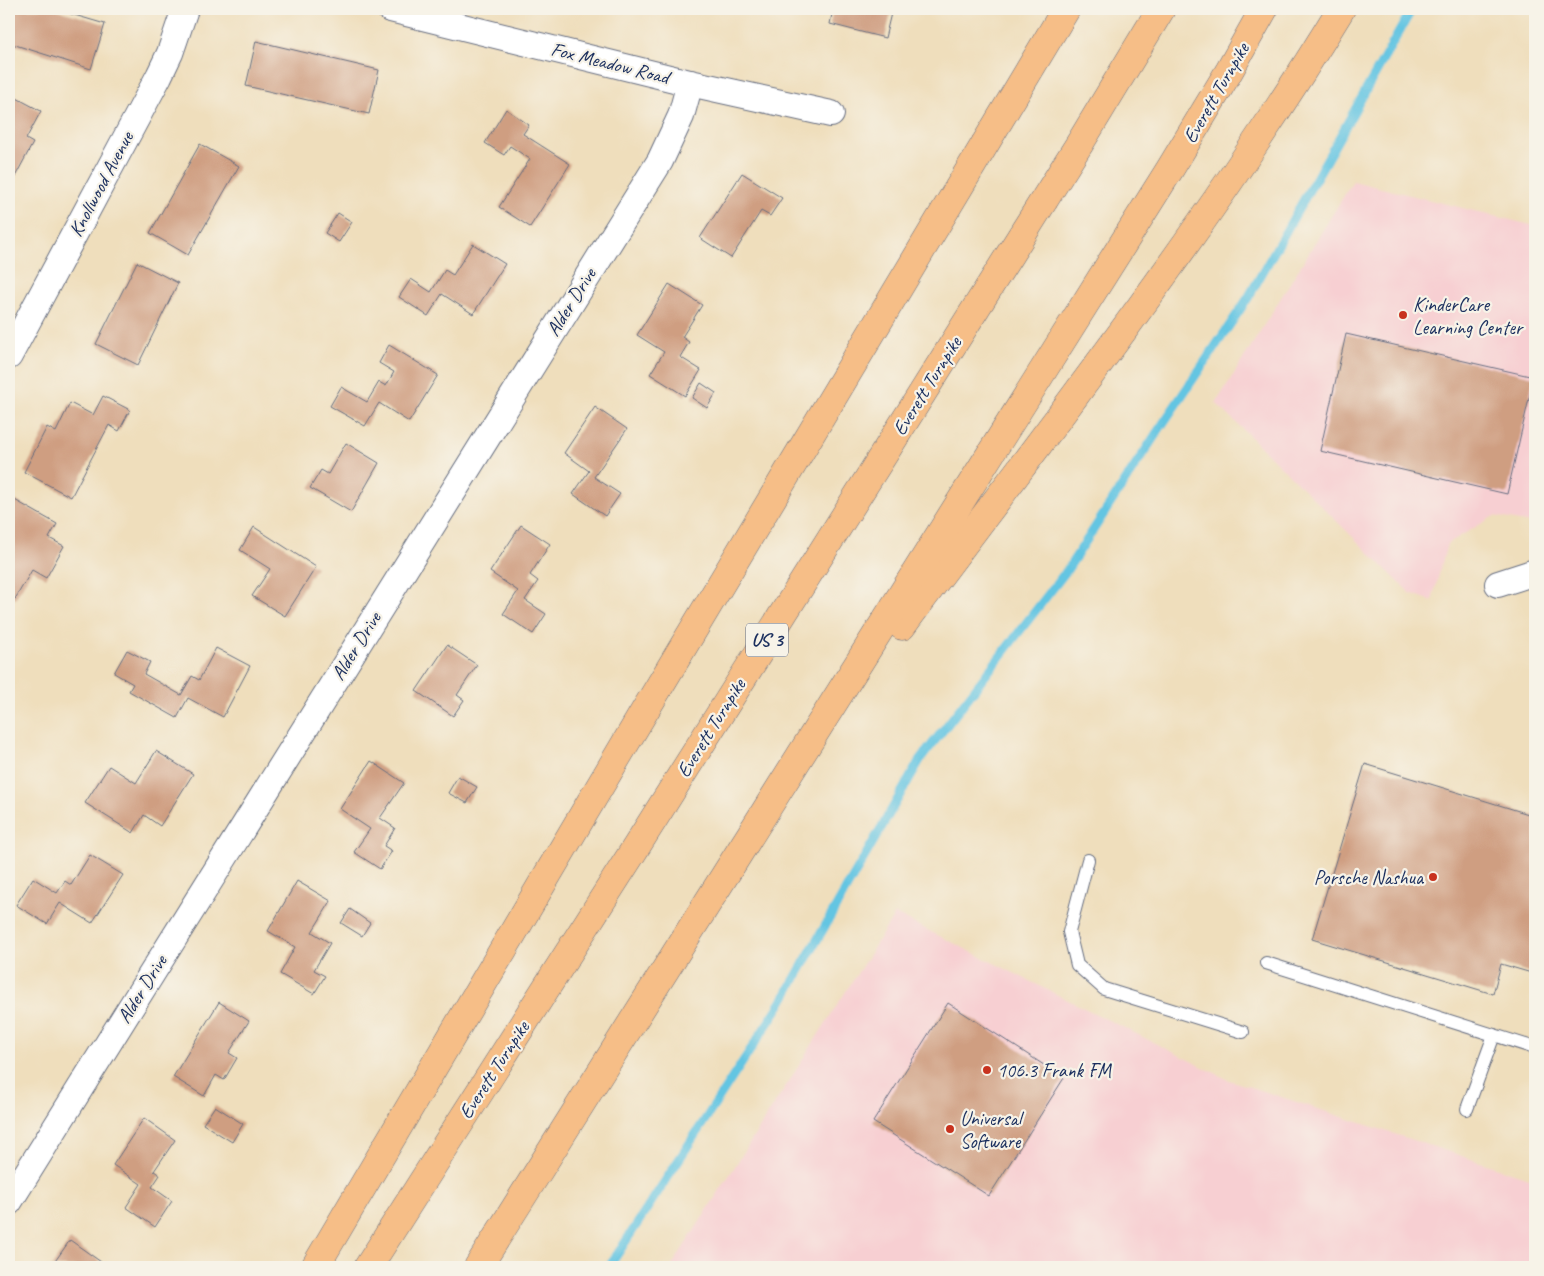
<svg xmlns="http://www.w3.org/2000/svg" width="1544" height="1276" font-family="Caveat,sans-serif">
<rect width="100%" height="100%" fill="#f7f3e8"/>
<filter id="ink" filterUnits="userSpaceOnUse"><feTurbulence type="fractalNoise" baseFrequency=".02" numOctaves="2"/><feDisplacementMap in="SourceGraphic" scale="10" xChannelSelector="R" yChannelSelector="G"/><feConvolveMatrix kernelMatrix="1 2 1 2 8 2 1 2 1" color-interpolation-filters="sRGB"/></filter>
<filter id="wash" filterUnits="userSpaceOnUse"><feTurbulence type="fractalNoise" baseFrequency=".0096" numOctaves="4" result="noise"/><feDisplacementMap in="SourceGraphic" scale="20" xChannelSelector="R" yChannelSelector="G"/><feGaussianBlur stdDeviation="1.12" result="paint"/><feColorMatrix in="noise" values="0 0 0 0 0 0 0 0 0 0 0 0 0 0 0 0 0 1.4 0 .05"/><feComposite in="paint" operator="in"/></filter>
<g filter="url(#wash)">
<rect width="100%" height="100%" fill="#efdebc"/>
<!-- built -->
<g fill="#f7cfd2">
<path d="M1353,181L1535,226V524L1494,516L1447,544L1432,601L1410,593L1216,403Z"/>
<path d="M895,914L1229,1080L1535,1180V1267H671Z"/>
</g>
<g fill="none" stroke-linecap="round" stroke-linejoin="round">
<!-- stream -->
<path stroke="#63c5e2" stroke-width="9" d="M609,1267L781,1003L920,760L1067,570L1158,431L1248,298L1412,9"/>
</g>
<g id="blocks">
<!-- building -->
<g fill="#cf9e81">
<path d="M10,9H54L105,24L91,69L9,43V14Z"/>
<path d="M833,9H892L885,38L830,24Z"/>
<path d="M256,41L379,70L369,114L246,86Z"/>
<path d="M9,94L41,111L26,139L33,143L9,188Z"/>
<path d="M506,109L529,125L523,134L570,164L530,227L499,207L530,159L510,146L504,155L485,143Z"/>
<path d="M200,144L239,166L188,255L150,233Z"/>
<path d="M742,173L782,198L770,216L761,211L731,258L700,238Z"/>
<path d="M338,213L352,222L339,242L325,233Z"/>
<path d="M473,244L505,264L473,314L442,294L428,316L399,297L411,279L431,292L445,270L453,275Z"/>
<path d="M137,262L178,283L138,365L96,344Z"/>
<path d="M669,284L702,305L682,337L689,342L680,357L701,370L685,396L650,374L664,352L637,335Z"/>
<path d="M1346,334L1534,377L1507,494L1320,451Z"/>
<path d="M389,345L438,375L409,422L379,403L365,426L330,406L341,387L367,402L379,382L386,386L394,372L379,363Z"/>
<path d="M701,383L716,393L707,408L692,398Z"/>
<path d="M103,396L130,410L119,431L109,425L71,497L24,472L47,427L56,432L70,403L93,415Z"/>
<path d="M595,407L627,429L594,477L620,494L605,516L573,494L589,471L564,453Z"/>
<path d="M346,443L379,463L351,512L310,488L321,470L328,474Z"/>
<path d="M13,499L57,524L49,538L64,546L46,578L32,570L15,599L9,596V506Z"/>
<path d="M521,525L550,544L530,575L538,581L525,600L546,614L533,634L503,614L518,591L490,572Z"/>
<path d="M254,527L316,567L285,616L252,596L270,569L240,550Z"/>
<path d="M447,645L477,665L457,695L464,700L453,716L416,691Z"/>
<path d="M216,648L250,666L223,717L188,698L177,718L129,691L133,684L114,673L127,650L150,662L144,674L181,695L192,676L199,680Z"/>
<path d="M156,751L193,774L160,826L144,815L133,833L85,803L109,766L136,783Z"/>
<path d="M371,761L404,783L380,818L395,828L384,846L392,851L380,869L354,852L370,829L340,809Z"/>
<path d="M1365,764L1535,816V974L1501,964L1493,994L1312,939Z"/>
<path d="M458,776L477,787L467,803L448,793Z"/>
<path d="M90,855L123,875L92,923L60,903L47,924L16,905L33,878L57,893L65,881L71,885Z"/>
<path d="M297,881L331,901L312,932L330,943L314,970L325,976L314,994L280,974L295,947L268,931Z"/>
<path d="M350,909L370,923L362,936L341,923Z"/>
<path d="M219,1002L249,1021L229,1053L237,1058L224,1080L216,1075L204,1096L173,1077Z"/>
<path d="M948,1003L1064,1078L989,1196L873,1122Z"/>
<path d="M215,1106L243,1124L232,1142L203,1124Z"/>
<path d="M144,1118L175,1140L154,1171L160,1175L152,1187L172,1201L155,1227L126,1207L141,1184L113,1165Z"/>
<path d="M70,1240L101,1262L98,1267H51Z"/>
</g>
</g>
</g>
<g filter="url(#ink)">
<use href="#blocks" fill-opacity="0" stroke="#656c7f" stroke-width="1"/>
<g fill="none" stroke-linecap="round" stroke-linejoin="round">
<!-- lane casing -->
<g stroke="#656c7f" stroke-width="14">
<g id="lane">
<path d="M1088,860L1069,932L1077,965L1104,989L1243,1032"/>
<path d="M1266,963L1535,1048"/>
<path d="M1467,1109L1494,1035"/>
</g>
</g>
<!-- street casing -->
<g stroke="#656c7f" stroke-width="28">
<g id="street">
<path d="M390,9L690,83L831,114"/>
<path d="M9,356L159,76L170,53L185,9"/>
<path d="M1498,584L1535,572"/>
<path d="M9,1202L660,161L681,116L690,83"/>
</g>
</g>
<!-- highway casing -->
<g stroke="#656c7f" stroke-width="29">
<g id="highway">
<path d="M902,626C1053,424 1210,225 1341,9"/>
<path d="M315,1267L641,717L1066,9"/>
<path d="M368,1267L631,855L1080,143L1161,9"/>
<path d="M478,1267L1170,169L1228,73L1264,9"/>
</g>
</g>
<!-- lane -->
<use href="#lane" stroke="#fff" stroke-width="12"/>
<!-- street -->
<use href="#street" stroke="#fff" stroke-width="26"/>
<!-- highway -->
<use href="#highway" stroke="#f6be87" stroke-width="28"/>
</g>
</g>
<!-- markers -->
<g fill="#c8321e" stroke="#f7f3e8" stroke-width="2">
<circle cx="1403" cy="315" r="5"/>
<circle cx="1433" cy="877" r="5"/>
<circle cx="987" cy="1070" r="5"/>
<circle cx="950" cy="1129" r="5"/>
</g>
<g text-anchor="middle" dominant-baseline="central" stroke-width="4.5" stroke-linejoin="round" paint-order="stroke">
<!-- shield labels -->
<rect fill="#f7f3e8" stroke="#5d6a87" stroke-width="1" x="746" y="623.5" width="42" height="33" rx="4"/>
<g font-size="19" font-weight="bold" fill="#1b2f5e">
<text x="767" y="640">US 3</text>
</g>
<!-- street labels -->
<g font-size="20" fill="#1b2f5e" stroke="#f7f3e8">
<text transform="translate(610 63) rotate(14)">Fox Meadow Road</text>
<text transform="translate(1216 93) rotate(-60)">Everett Turnpike</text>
<text transform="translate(101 184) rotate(-62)">Knollwood Avenue</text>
<text transform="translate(571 302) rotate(-58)">Alder Drive</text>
<text transform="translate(927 386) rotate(-58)">Everett Turnpike</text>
<text transform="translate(356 646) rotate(-58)">Alder Drive</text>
<text transform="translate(711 728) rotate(-58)">Everett Turnpike</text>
<text transform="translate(142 989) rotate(-58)">Alder Drive</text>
<text transform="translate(494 1070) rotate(-57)">Everett Turnpike</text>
</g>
<!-- poi labels -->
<g font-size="20" fill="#1b2f5e" stroke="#f7f3e8" text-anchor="start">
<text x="1413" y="304">KinderCare<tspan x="1413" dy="23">Learning Center</tspan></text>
<text x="1423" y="877" text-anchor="end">Porsche Nashua</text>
<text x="997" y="1070">106.3 Frank FM</text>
<text x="960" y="1118">Universal<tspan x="960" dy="23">Software</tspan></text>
</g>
</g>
<!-- margin -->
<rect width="1544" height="1276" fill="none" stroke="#f7f3e8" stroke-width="30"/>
</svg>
